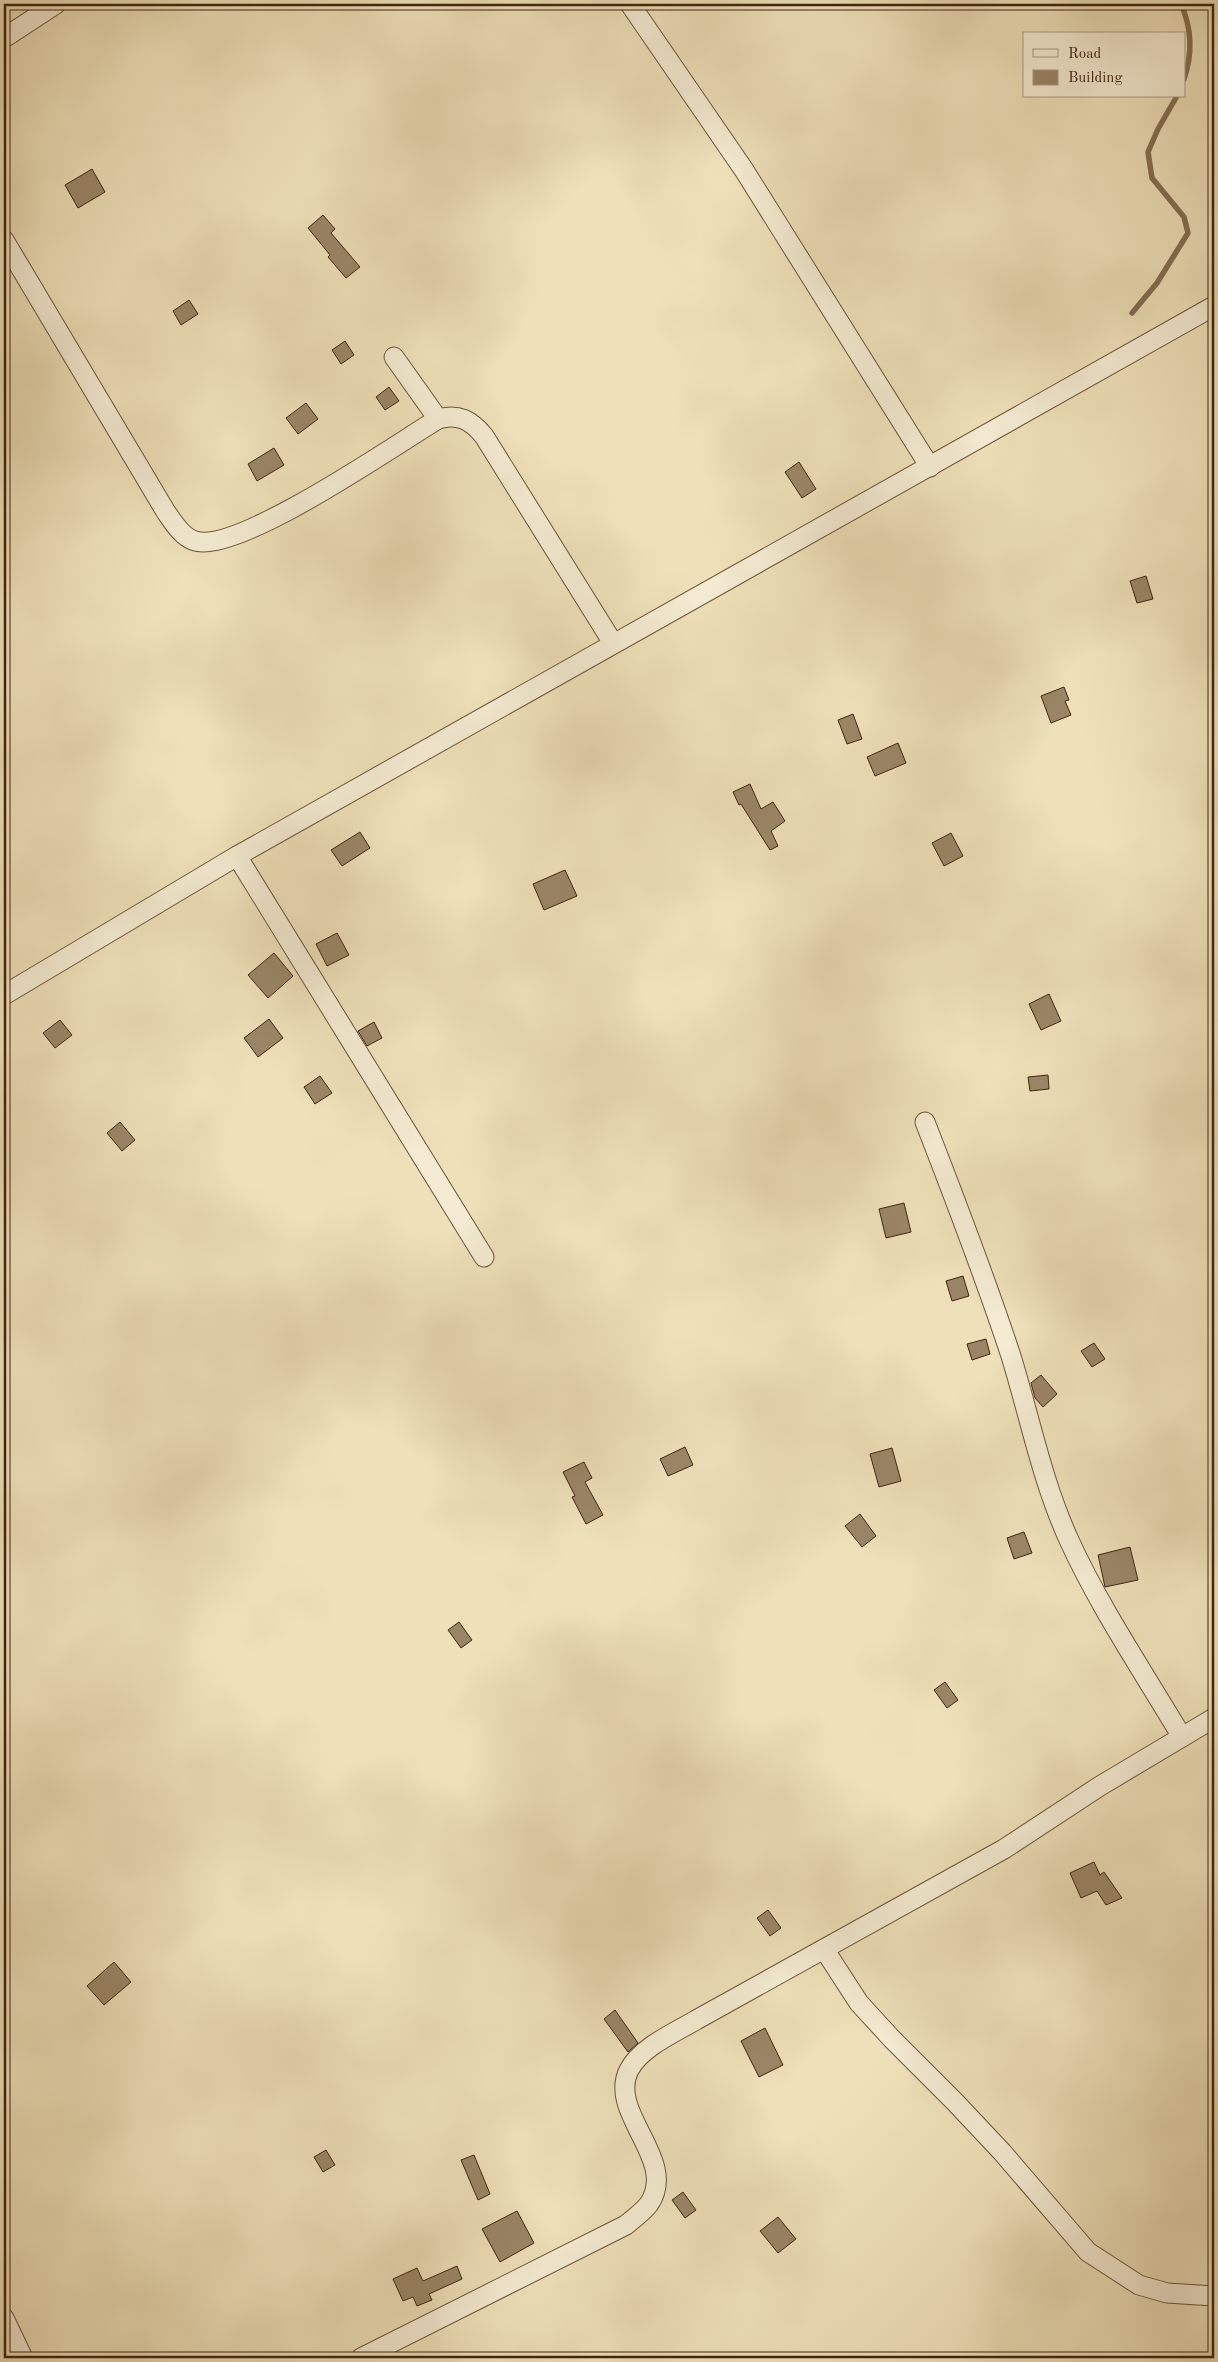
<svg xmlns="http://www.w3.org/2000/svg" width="1218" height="2362" font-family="'Old Standard TT',serif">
<rect width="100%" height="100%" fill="#eee0b9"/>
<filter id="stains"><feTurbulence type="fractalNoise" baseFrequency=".004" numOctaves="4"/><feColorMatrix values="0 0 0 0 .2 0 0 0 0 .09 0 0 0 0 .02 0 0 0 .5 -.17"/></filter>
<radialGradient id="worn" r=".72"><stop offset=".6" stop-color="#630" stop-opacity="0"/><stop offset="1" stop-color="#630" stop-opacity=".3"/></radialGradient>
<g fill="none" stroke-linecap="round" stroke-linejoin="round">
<!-- stream -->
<g stroke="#856f52" stroke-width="5.5">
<path d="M1181,4C1192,29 1193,53 1184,79"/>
<path d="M1132,313L1157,283L1188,233L1184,217L1152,178L1148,152L1158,129L1177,96"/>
</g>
</g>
<!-- building -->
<g fill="#9a8667" stroke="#40250e">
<path d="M92,169L105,192L78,208L65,185Z"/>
<path d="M323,215L335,229L331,233L360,267L346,278L328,257L330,255L308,228Z"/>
<path d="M189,300L198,314L181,325L173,311Z"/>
<path d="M345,341L354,355L341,364L332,350Z"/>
<path d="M389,387L399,401L385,410L376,397Z"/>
<path d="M306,403L318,419L298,434L286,418Z"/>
<path d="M274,448L284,465L257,481L248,464Z"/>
<path d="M799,462L816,489L802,498L785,472Z"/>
<path d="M1146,576L1153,599L1137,603L1130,581Z"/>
<path d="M1064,687L1069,700L1065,701L1071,715L1051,723L1041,696Z"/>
<path d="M853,714L862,739L847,744L838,720Z"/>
<path d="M898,743L906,763L875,776L867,757Z"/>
<path d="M750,784L761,809L773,802L785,821L771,831L778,846L770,850L741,804L739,805L733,792Z"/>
<path d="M360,832L370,848L342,866L331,850Z"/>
<path d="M951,833L963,856L944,866L932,843Z"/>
<path d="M565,870L577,896L544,910L533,884Z"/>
<path d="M337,933L349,955L327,966L316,944Z"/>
<path d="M274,953L293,976L268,998L248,975Z"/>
<path d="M1049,994L1061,1021L1041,1030L1029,1004Z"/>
<path d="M269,1019L283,1038L258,1057L244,1038Z"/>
<path d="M60,1020L72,1035L55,1048L43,1033Z"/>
<path d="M374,1022L382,1038L367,1046L358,1031Z"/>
<path d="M1048,1075L1049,1089L1030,1091L1028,1077Z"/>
<path d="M320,1076L332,1093L315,1104L304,1087Z"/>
<path d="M120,1122L135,1140L122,1151L107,1133Z"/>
<path d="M904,1203L911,1232L886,1238L879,1209Z"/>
<path d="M963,1276L969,1296L952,1301L946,1281Z"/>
<path d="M986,1339L990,1354L972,1360L967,1344Z"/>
<path d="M1094,1343L1105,1359L1092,1367L1081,1351Z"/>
<path d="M1041,1375L1057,1394L1043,1407L1035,1398L1031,1383Z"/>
<path d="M685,1447L693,1465L668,1476L660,1459Z"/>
<path d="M892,1448L901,1481L879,1487L870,1454Z"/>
<path d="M584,1462L592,1478L585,1482L603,1515L586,1524L572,1497L575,1496L563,1472Z"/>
<path d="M860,1514L876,1536L862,1547L845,1526Z"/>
<path d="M1024,1532L1032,1553L1014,1559L1007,1538Z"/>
<path d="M1130,1547L1138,1580L1105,1587L1098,1555Z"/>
<path d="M459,1622L472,1640L461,1648L448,1630Z"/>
<path d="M945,1682L958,1700L947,1708L934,1690Z"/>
<path d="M1094,1862L1100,1875L1104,1872L1122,1898L1106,1905L1097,1891L1081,1898L1070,1873Z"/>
<path d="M768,1910L781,1928L770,1936L757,1918Z"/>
<path d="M114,1962L131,1982L104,2005L87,1986Z"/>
<path d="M615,2010L638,2043L628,2052L604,2019Z"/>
<path d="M765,2028L783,2065L759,2077L741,2041Z"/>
<path d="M326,2150L335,2165L323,2172L314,2157Z"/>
<path d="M474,2155L490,2194L478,2200L461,2160Z"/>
<path d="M683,2192L696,2210L685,2218L672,2200Z"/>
<path d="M517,2211L534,2243L500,2262L482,2229Z"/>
<path d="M778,2217L796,2239L778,2253L760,2231Z"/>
<path d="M457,2266L462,2279L429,2294L432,2300L417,2306L413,2297L403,2301L393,2279L417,2268L423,2281Z"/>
</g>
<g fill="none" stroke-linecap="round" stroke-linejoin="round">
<!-- minor casing -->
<g stroke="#6c5439" stroke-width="21">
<g id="minor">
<path d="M630,4L744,170L930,467"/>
<path d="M4,38L56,4"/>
<path d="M4,240L166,512C173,522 182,537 195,541C238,554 395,445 438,419C458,413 471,420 484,436L613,643"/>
<path d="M394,357L438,419"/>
<path d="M237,856L484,1257"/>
<path d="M4,995L237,856L1214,306"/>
<path d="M925,1122C955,1199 985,1277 1011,1356C1030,1418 1042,1481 1069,1540C1100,1608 1144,1673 1182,1737"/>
<path d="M824,1949L859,2003L892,2039L955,2102L1002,2152L1088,2252L1139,2285L1167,2293L1214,2296"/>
<path d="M4,2318L23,2358"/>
<path d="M361,2358L626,2225C634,2218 643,2212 649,2204C679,2160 607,2113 629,2070C641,2047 674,2033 696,2020L1004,1849L1100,1786L1214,1718"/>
</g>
</g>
<!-- minor -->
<use href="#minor" stroke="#f4ebd2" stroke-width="19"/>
</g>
<!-- margin -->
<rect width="1218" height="2362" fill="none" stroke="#eee0b9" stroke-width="20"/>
<rect x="5" y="5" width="1208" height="2352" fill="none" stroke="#40250e" stroke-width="2.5"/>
<rect x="10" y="10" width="1198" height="2342" fill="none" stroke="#40250e"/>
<!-- legend -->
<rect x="1023" y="32" width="162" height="65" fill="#f4ebd2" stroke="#ac9c84"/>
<rect x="1033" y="49" width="25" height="8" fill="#f4ebd2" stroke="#ac9c84"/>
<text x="1068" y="58" font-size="15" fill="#40250e">Road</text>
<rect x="1033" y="70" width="25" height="15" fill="#9a8667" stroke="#ac9c84"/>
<text x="1068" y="82" font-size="15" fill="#40250e">Building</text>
<rect width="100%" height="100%" filter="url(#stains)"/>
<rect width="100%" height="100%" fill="url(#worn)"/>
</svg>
